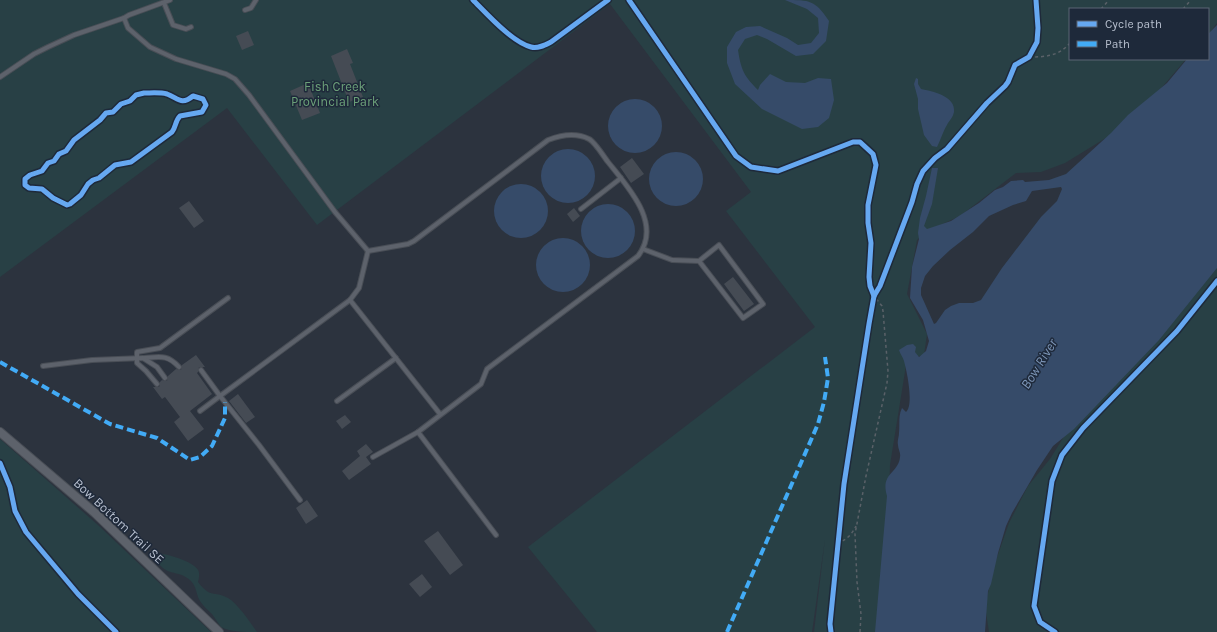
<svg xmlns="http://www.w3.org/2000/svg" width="1217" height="632" font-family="Karla,sans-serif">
<rect width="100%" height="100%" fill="#2c333e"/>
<!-- green -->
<g fill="#284045">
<path d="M0,0H1217V23L1208,35V9H1070V59H1186L1158,92L1109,136L1065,163L1041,172L1016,173L960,216L927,231L917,240L907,294L927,334L924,355L907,359L890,465L887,547L880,632H814L825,539L812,632H597L528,547L815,327L726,211L751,192L610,4L317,225L227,108L0,277Z"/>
<path d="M1217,248V632H989L985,606L995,563L1009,523L1028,486L1050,459L1073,422Z"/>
<path d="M0,439L99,526L211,632H0Z"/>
<path d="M157,553C167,554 193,561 198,570C200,573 199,578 198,582C211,599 213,590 228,598C238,604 250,622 257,632C246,632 229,632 221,627C218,623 215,618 212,614C208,610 203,606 200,601C196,594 197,588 191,581C178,568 164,579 155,556Z"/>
</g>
<!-- water -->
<g fill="#364b69" fill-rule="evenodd">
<path d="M785,0C810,0 815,0 829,21L826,41L813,54L796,56L767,39L757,35L745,39L738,50C741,70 744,76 758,90L760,85L770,74L786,82L805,83L818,78L831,79L834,100L829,118L818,127L802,129L762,109L735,84L727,63V47L736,32L746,27L760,26L787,38L798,45L811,43L819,33L818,18L807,9Z"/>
<path d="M1217,25V268L1159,340L1074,429L1053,446L1037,470L1012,513L1006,526L998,553L991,584L988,591L985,632H875L887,496C880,473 899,473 900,457C901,453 898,449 898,445C897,441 899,437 899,433C900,424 898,416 902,408L906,412C914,405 907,372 904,361C903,357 900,354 899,350L907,345L913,344L916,347L915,352L919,357L926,351L929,341L923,320L910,298L912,267L919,239L918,233L920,218L926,196L932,168H938L932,204L924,226L927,229L951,221L979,203L995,190L1003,187L1011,181L1023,180L1025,182L1049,180L1066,174L1111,133L1128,115L1167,83L1187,59H1208V34ZM1061,187L1062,189L1057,201L1041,217L1002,268L981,300L973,303H959L951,306L945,310L936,323L934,324L921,295V288L925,276L933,266L950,250L973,232L989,216L1013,205L1026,201L1032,191Z"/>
<path d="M916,78L918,79V84L921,89C932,91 956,96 954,112C953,117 950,120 948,123C943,131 941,139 937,147L932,146L924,135L918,109V99L914,84Z"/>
<circle cx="635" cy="126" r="27"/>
<circle cx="568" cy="176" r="27"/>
<circle cx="676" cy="179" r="27"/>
<circle cx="521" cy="211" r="27"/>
<circle cx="608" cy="231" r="27"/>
<circle cx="563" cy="265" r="27"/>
</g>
<!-- building -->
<g fill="#454b54">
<path d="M248,31L254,45L242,50L236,36Z"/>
<path d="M347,49L353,63L350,64L363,97L349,102L331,56Z"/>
<path d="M308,83L320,113L302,120L290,91Z"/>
<path d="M632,158L644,174L631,183L620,167Z"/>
<path d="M189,201L204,221L194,228L179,208Z"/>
<path d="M574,208L580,216L573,222L567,214Z"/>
<path d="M733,277L754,304L744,311L724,284Z"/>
<path d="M196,355L205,367H199L198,372L197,373L212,394L190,411L204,429L188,441L174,422L180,417L165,397L162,399L153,387H159L160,385V382L162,380L165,381H167L168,376L176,369L181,370L182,365Z"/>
<path d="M238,394L255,417L246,423L229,401Z"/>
<path d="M345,415L351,422L342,429L336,421Z"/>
<path d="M366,444L373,452L366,457L371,464L349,480L342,471L360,456L357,451Z"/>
<path d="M307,500L318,516L306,524L296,508Z"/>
<path d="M438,531L463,565L450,575L424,541Z"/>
<path d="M422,574L432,587L420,597L409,584Z"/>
</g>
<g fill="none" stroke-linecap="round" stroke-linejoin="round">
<!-- lane casing -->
<g stroke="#494e56" stroke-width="6">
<g id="lane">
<path d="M164,3L173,25L186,29L191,27"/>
<path d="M245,10L251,8L256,0"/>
<path d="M124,18L128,28L150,47L176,59L226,74L235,79L249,95L335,212L368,251"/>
<path d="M0,77L34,54L48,47L74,35L124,18L129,15L170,0"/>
<path d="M581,209L621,178"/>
<path d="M643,249L672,260L699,261L719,245L763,304L743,318L699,261"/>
<path d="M144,358C160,357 167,354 179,367"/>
<path d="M43,366L92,360L143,358L157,367L165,378"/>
<path d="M157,384L146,371L137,363V352L160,348L228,298"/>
<path d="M337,401L396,358"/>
<path d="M200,411L220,396L201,370"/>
<path d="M418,432L496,535"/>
<path d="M373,457L418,432L481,384L487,369L638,256C663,224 628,187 608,162C604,157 595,142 589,139C575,132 561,135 548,140L414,241L408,244L368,251L359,288L350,300L440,414"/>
<path d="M300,500L259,445L220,396L350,300"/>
</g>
</g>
<!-- street casing -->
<g stroke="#494e56" stroke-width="10">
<path id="street" d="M0,432L95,513L219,632"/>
</g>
<!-- path -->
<g stroke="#5a6168" stroke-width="1.5" stroke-dasharray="3 3" stroke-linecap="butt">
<path d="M1101,9L1109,0"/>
<path d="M1183,9L1191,0"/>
<path d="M1029,57C1046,57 1059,56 1070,43"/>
<path d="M1127,59H1130"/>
<path d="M837,543C846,541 852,534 856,526"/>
<path d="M860,632L861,614L857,582L855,534L866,476L887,383L888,371L883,311L882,306L874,296"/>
</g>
<!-- lane -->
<use href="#lane" stroke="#5d626b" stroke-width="4"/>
<!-- street -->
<use href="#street" stroke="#5d626b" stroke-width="8"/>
<!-- quiet -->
<g stroke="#42abf6" stroke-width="4" stroke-dasharray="8 4" stroke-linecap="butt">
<path d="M0,362L110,424L157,438L190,460L200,457L212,446L225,418V402"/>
<path d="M727,632L818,424L824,402L828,378L825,357"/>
</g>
<!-- cycleway casing -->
<g stroke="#1e293a" stroke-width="8">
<g id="cycleway">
<path d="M473,0C487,14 512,42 531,47C538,49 545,45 551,42L608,0"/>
<path d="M629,0L736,156L751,167L778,171L853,142H860L873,154L876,165L868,205V223L871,243L869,277L870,286L874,296"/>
<path d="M144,93C151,93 160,92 167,94C178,98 181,106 193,96L203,99L206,105L202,112L180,116C175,121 176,127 172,132L131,162L115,165L99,178L93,180L88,184L81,195L70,204L67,205L53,198L42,189L29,188L25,185V179L30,175L42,171L48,163L54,161L59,154L66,151L74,140L100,120L106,113L113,112L121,104L130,101L136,95Z"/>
<path d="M0,463L10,487L15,511L26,532L78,594L116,632"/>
<path d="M831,632L830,624L844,484L869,324L874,296L880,286L912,202L917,184L923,171L935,158L947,149L987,103L1005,86L1008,82L1015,65L1029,57L1037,42L1038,28L1036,0"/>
<path d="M1055,632L1040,622L1034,606L1052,481L1062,455L1083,428L1177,331L1217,281"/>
</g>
</g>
<!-- cycleway -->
<use href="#cycleway" stroke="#66a8f1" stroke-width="5"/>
</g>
<g text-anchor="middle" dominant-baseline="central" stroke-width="3" stroke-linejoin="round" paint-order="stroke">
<!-- park labels -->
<g font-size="13" fill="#6ca079" stroke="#1e293a">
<text x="335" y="86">Fish Creek<tspan x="335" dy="15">Provincial Park</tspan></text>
</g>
<!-- street labels -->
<g font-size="13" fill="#b7bfce" stroke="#1e293a">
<text transform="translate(119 521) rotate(43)">Bow Bottom Trail SE</text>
</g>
<!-- water labels -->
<g font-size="14" font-style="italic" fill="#7c95b7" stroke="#1e293a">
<text transform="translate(1039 364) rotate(-58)">Bow River</text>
</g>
</g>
<!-- legend -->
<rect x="1069" y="8" width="140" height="52" fill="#1e293a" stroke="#5b6575"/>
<rect x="1077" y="21" width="20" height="6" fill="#66a8f1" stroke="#5b6575"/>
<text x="1105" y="28" font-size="12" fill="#b7bfce">Cycle path</text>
<rect x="1077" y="41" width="20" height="6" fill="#42abf6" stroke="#5b6575"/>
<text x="1105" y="48" font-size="12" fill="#b7bfce">Path</text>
</svg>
